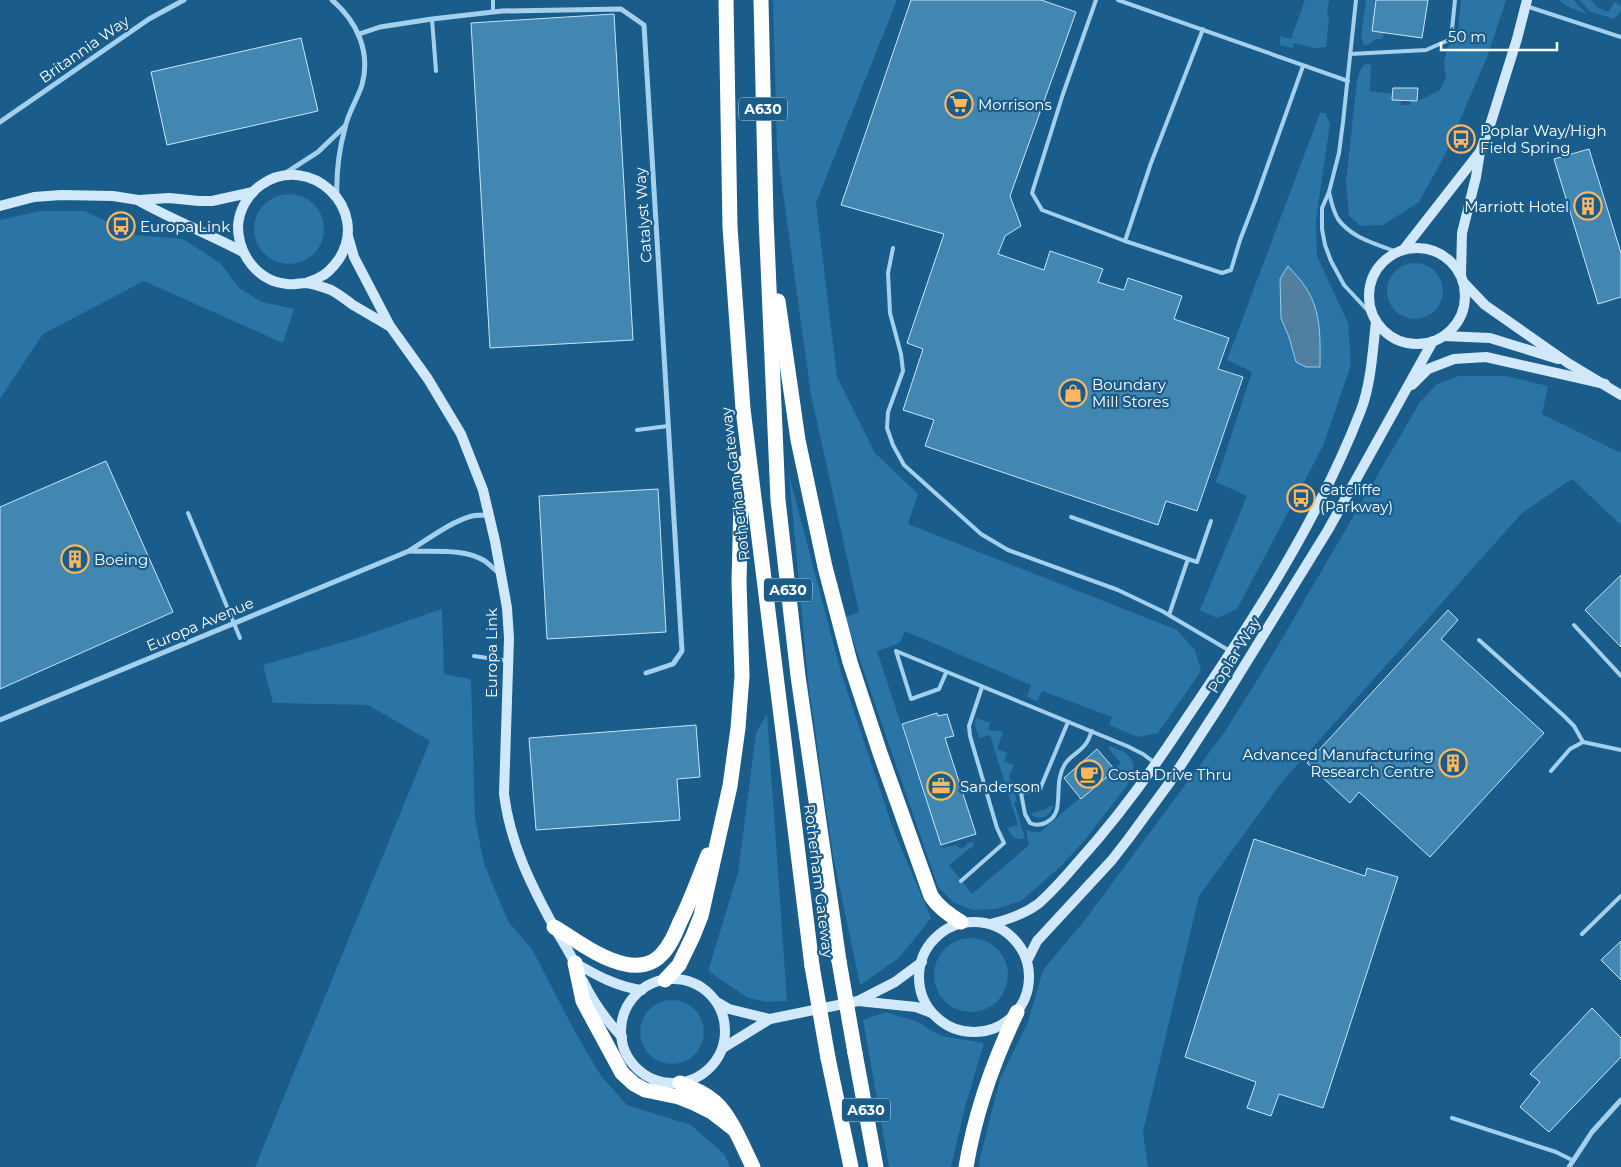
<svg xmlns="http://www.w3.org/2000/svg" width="1621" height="1167" font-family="Montserrat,sans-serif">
<rect width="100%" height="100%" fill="#1a5c8a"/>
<!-- green -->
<g fill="#2a75a6">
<path d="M773,0H897L816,203L837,377L875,453L918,494L908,524L1177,630L1195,650L1201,671L1158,733L1138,737L1109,725L1112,717L1042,691L1037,701L1027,697L1031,685L905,631L900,643L877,651L942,848L956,845L960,848L965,847L967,843L973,842L974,845L949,865L972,894L1029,845L1026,830L1032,832H1040L1121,763L1108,748L1110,746L1124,752L1129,756L1133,763L1134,772L1126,787L1084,841L1059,868L1021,901L996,909L972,910L953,902L938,887L845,617L859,612L811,395L777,149Z"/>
<path d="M1305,0H1329L1327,14L1329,17L1326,47L1313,48L1294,43L1293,48L1280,45V36L1291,39Z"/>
<path d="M1366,0H1374L1375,6L1372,31L1384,33L1383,39H1376L1368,45H1364L1361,37Z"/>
<path d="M1461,0H1506L1487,57L1445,155L1419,202L1383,225L1361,226L1349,216L1346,182L1357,81L1360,70L1365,64L1371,65L1370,91L1393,94V100H1401V105H1410V101H1418L1440,90L1446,78L1444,61L1448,47L1457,37Z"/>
<path d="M1558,0H1573L1587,14L1569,7Z"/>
<path d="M1580,0H1591L1597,7L1608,12L1615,2L1621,6V11L1614,19L1589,11Z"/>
<path d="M1320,113H1325L1330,124L1316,220L1317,256L1348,323L1351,365L1323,446L1237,609L1217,618L1200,610L1247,496L1216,482L1252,372L1227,360Z"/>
<circle cx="289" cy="229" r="35"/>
<path d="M40,211H85L136,235L183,239L220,263L239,288L262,302L294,309L283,343L144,281L43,334L0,399V220Z"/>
<circle cx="1415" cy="291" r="28"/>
<path d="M1459,376H1506L1548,386L1542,414L1621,453V525L1572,479L1522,513L1281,783L1199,896L1143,1132L1148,1167H979L980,1158L1000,1079L1028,1022L1043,970L1084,921L1226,730L1269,661L1420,402L1437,384Z"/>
<path d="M789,475L841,672L894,831L931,918L899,958L860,985L833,856L808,681Z"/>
<path d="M442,609L444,674L471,679L475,818L484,864L508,921L533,951L574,1030L601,1076L627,1105L691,1125L724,1154L730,1167H255L430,741L368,705L273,703L263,665L354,639Z"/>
<path d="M767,714L787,1001L766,1002L748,998L708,971L738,873L756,733Z"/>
<path d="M976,718L990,723L988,729L995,732L996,730L1003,732L997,749L1007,753L1004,761L1014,765L1009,776L1017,801L1014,802L1025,838C1016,841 1011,837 1008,828L1018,825L990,735L979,738L975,725Z"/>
<path d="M1053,805C1051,816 1044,820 1033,816L1032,813L1047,809V807Z"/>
<circle cx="971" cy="975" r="37"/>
<circle cx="672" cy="1032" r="32"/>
<path d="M885,1012L916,1021L941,1036L984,1043L965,1107L951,1167H889L863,1020Z"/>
</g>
<!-- water -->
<path fill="#507f9f" stroke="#96cdef" d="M1288,266C1294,273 1301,280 1306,288C1322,312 1320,340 1320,367H1306L1296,362L1289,337L1281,318L1280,279Z"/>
<!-- building -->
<g fill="#4286b2" stroke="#c9e6f9">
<path d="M911,0H1041L1076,12L1010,196L1021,226L1005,236L998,254L1044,270L1050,251L1103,269L1098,282L1110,286L1124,290L1128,278L1182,296L1174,319L1229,338L1218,369L1243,377L1197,511L1166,501L1158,525L925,446L934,420L903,410L923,349L907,343L944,234L841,205Z"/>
<path d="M1376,0H1428L1422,38L1372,31Z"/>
<path d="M614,14L633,340L490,348L471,23Z"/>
<path d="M301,38L318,111L167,145L151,72Z"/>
<path d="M1393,88H1418L1417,101L1392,100Z"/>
<path d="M1589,149L1621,253V297L1598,304L1554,159Z"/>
<path d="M106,461L173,612L0,689V507Z"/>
<path d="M658,489L666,632L547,639L539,496Z"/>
<path d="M1621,575V647L1585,610Z"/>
<path d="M1448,610L1458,620L1441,639L1544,733L1430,857L1359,792L1350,803L1307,763Z"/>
<path d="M937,713L938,716L947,714L954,736L945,738L976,834L941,845L902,724Z"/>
<path d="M696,725L700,777L677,779L680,820L536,830L529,738Z"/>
<path d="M1097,749L1115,770L1081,799L1064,778Z"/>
<path d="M1254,839L1365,876L1367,868L1398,877L1323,1108L1279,1094L1271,1116L1247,1108L1256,1082L1185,1057Z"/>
<path d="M1621,941V980L1601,960Z"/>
<path d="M1592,1008L1621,1038V1057L1549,1132L1520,1107L1540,1082L1530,1074Z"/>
</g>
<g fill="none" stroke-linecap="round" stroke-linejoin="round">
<!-- lane -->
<g stroke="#a3d0ed" stroke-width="4">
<path d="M493,0V12"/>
<path d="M1096,0L1063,94L1032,193L1042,210L1125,241"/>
<path d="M1118,0L1348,81"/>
<path d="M1356,0L1343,122L1339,153L1329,192L1322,208V229L1325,245L1331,261L1344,285L1372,315"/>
<path d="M1526,6L1621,37"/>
<path d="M432,19L436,71"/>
<path d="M1203,29L1151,163L1125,241L1222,273L1231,270L1240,240L1255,201L1303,66"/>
<path d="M1350,54L1426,50L1451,39L1455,0"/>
<path d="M1329,192C1331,201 1333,211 1338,219C1351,238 1377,244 1397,252"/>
<path d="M893,248L888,273L890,313L901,354L903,371L888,412L887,428L893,445L904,465L981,534L1008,550L1118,590L1162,611L1230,651"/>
<path d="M637,430L668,426"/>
<path d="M188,513L240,638"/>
<path d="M1071,517L1188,559"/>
<path d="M1169,615L1188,559L1197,562L1211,521"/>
<path d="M1574,625L1621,676"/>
<path d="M1479,640L1563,715L1574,726L1583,742"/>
<path d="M896,651L1127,746L1143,754L1155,763"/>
<path d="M896,651L911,699L939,689L946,673"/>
<path d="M474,656L508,661"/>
<path d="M1068,722L1040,789L1021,793L1025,814L1030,823C1041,828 1054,821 1057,809C1060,794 1056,778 1065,764C1071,755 1082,751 1087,742C1089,739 1090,735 1092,731"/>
<path d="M1551,771L1570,749L1583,742L1621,750"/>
<path d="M961,881L1004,843L997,828L970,736L969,726L982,687"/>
<path d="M1582,934L1621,896"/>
<path d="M1452,1118L1556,1152L1572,1160"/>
</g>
<!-- street -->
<g stroke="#a3d0ed" stroke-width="5">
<path d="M332,0C357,21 371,52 362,85C357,100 348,113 345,128C339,150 336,174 337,197"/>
<path d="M359,34L380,27L432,19L502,11L621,9L644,25L682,651L673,664L646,673"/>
<path d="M0,122L149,19L184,0"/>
<path d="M284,174L318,152L344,127"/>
<path d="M410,551C434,552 463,548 485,561C490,565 495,570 500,574"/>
<path d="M0,720L409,551C427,540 452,521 472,516C477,515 483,515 488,515"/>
<path d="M1569,1167L1592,1132L1621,1100"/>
</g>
<!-- secondary -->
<g stroke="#d0e8f9" stroke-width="10">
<path d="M139,201C173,220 209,234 243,252"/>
<path d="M0,206L34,197L61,195L113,196L138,200L169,198L199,201H212L253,192"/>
<path d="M348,236L354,257L390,326L428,379L461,434L483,490L495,541L507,608L509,638L504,794C510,843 531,885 554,927C562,941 571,954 577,968"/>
<circle cx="1417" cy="296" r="48"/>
<path d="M1404,249L1479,153"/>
<path d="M1461,275L1462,233L1476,177L1480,152L1491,122L1517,39L1527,0"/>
<path d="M306,283C310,281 315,280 320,277C327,274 334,266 339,259C371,209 310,151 261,185C248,194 239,210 238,226C238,254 257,281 287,284C293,285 299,283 306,283C314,284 323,287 331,290C339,294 346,300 353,305C365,312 377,319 389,326"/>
<path d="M1464,283L1485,305L1568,363L1621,395"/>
<path d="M1444,336L1490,338L1558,359"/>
<path d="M1412,385L1428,369L1454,359L1486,357L1605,384"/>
<circle cx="974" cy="977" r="55"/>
<path d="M990,924C1007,920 1023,915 1038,904C1052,892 1065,877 1077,863C1115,821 1149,775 1180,728C1248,628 1317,524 1361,410C1371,384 1373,349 1376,321"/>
<path d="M1027,961L1037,941L1112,860L1129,838L1170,782L1222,702L1328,530L1433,341"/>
<path d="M575,963C596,975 617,987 642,990"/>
<circle cx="673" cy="1031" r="52"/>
<path d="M583,981C593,1002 606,1020 622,1037"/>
<path d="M858,1001L916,1007L932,1013"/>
<path d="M717,1002L729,1009L770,1019"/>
<path d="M723,1048L770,1019L858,1001L895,982L922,962"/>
</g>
<!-- highway -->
<g stroke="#fff" stroke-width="15">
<path d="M726,0L730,227L743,409L812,966"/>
<path d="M761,0L766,217L778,500L798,676L839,961"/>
<path d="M778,301L798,440L825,567L850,662L880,753L931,896C939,908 949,915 961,922"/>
<path d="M554,927C576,940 600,959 625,964C637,967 652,965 661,955C670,946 675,934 680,922C691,900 699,877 708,855"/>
<path d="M575,963L583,1001L622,1073L634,1084L645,1090L679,1097L694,1103L712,1112L734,1129"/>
<path d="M665,980L679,965L693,936L701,916L730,786L738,728L742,676L739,582L742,463"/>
<path d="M855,1053L876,1167"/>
<path d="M828,1058L851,1167"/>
<path d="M680,1083C692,1088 705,1093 715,1102C731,1116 743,1147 753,1167"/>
<path d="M966,1167C975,1113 993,1062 1017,1012"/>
</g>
<!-- highway-bridge -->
<g stroke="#fff" stroke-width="15">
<path d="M839,961L855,1053"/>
<path d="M812,966L828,1058"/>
</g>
</g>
<!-- icons -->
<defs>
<g id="supermarket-ring" transform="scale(1.4375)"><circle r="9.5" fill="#1a5c8a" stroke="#ffb85f" stroke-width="1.5"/><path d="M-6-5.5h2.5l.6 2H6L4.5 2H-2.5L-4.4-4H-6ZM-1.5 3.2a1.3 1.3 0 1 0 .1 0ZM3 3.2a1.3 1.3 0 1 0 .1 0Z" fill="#ffb85f"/></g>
<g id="bus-ring" transform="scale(1.4375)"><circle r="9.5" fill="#1a5c8a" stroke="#ffb85f" stroke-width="1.5"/><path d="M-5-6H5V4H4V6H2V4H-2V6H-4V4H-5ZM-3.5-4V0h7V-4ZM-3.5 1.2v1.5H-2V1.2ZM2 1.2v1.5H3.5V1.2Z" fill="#ffb85f"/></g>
<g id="building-ring" transform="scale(1.4375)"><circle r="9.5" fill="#1a5c8a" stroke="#ffb85f" stroke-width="1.5"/><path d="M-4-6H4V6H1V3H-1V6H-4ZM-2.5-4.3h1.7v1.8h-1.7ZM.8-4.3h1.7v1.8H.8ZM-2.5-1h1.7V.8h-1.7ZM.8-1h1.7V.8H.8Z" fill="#ffb85f"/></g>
<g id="shop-ring" transform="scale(1.4375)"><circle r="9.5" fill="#1a5c8a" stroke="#ffb85f" stroke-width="1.5"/><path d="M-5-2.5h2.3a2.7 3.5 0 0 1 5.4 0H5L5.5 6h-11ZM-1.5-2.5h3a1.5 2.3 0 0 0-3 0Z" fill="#ffb85f"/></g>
<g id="cafe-ring" transform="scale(1.4375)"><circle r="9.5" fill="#1a5c8a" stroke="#ffb85f" stroke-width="1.5"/><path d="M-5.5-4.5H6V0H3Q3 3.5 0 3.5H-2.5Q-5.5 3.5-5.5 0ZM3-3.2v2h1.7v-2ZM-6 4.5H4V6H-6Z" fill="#ffb85f"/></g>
<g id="office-ring" transform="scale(1.4375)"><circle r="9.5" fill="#1a5c8a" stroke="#ffb85f" stroke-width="1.5"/><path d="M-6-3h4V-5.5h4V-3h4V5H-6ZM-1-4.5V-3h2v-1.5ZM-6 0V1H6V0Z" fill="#ffb85f"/></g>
</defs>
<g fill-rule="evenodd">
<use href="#supermarket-ring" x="959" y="104"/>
<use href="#bus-ring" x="1461" y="139"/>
<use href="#building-ring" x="1588" y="206"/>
<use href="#bus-ring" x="121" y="226"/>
<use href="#shop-ring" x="1073" y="393"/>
<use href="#bus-ring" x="1301" y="498"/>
<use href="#building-ring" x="75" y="559"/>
<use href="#building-ring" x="1453" y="763"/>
<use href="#cafe-ring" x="1089" y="774"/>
<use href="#office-ring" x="941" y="786"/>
</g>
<g text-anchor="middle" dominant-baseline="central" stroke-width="4.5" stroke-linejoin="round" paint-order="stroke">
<!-- shield labels -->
<g fill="#1a5c8a" stroke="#bacedc" stroke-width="1">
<rect x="739" y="97.5" width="48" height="23" rx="4"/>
<rect x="764" y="578.5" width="48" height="23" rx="4"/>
<rect x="842" y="1098.5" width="48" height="23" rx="4"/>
</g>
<g font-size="14" font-weight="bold" fill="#fff">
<text x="763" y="109">A630</text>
<text x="788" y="590">A630</text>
<text x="866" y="1110">A630</text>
</g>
<!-- street labels -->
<g font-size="15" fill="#fff" stroke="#1a5c8a">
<text transform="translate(84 49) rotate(-35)">Britannia Way</text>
<text transform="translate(643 215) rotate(-94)">Catalyst Way</text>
<text transform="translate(735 484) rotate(-97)">Rotherham Gateway</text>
<text transform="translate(200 624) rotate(-23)">Europa Avenue</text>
<text transform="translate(491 653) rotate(-90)">Europa Link</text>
<text transform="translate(1234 655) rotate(-58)">Poplar Way</text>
<text transform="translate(819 881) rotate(83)">Rotherham Gateway</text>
</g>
<!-- poi labels -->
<g font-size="15" fill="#fff" stroke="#1a5c8a" text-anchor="start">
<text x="978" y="104">Morrisons</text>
<text x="1480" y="130">Poplar Way/High<tspan x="1480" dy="17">Field Spring</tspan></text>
<text x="1569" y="206" text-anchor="end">Marriott Hotel</text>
<text x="140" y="226">Europa Link</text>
<text x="1092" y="384">Boundary<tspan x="1092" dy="17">Mill Stores</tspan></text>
<text x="1320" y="489">Catcliffe<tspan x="1320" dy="17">(Parkway)</tspan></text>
<text x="94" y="559">Boeing</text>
<text x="1434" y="754" text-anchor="end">Advanced Manufacturing<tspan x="1434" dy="17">Research Centre</tspan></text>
<text x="1108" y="774">Costa Drive Thru</text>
<text x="960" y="786">Sanderson</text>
</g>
</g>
<!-- scale -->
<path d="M1441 42v8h116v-8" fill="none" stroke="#ffffff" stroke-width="2.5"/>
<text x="1448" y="42" font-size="15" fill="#ffffff" stroke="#1a5c8a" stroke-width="4" paint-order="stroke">50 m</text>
</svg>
